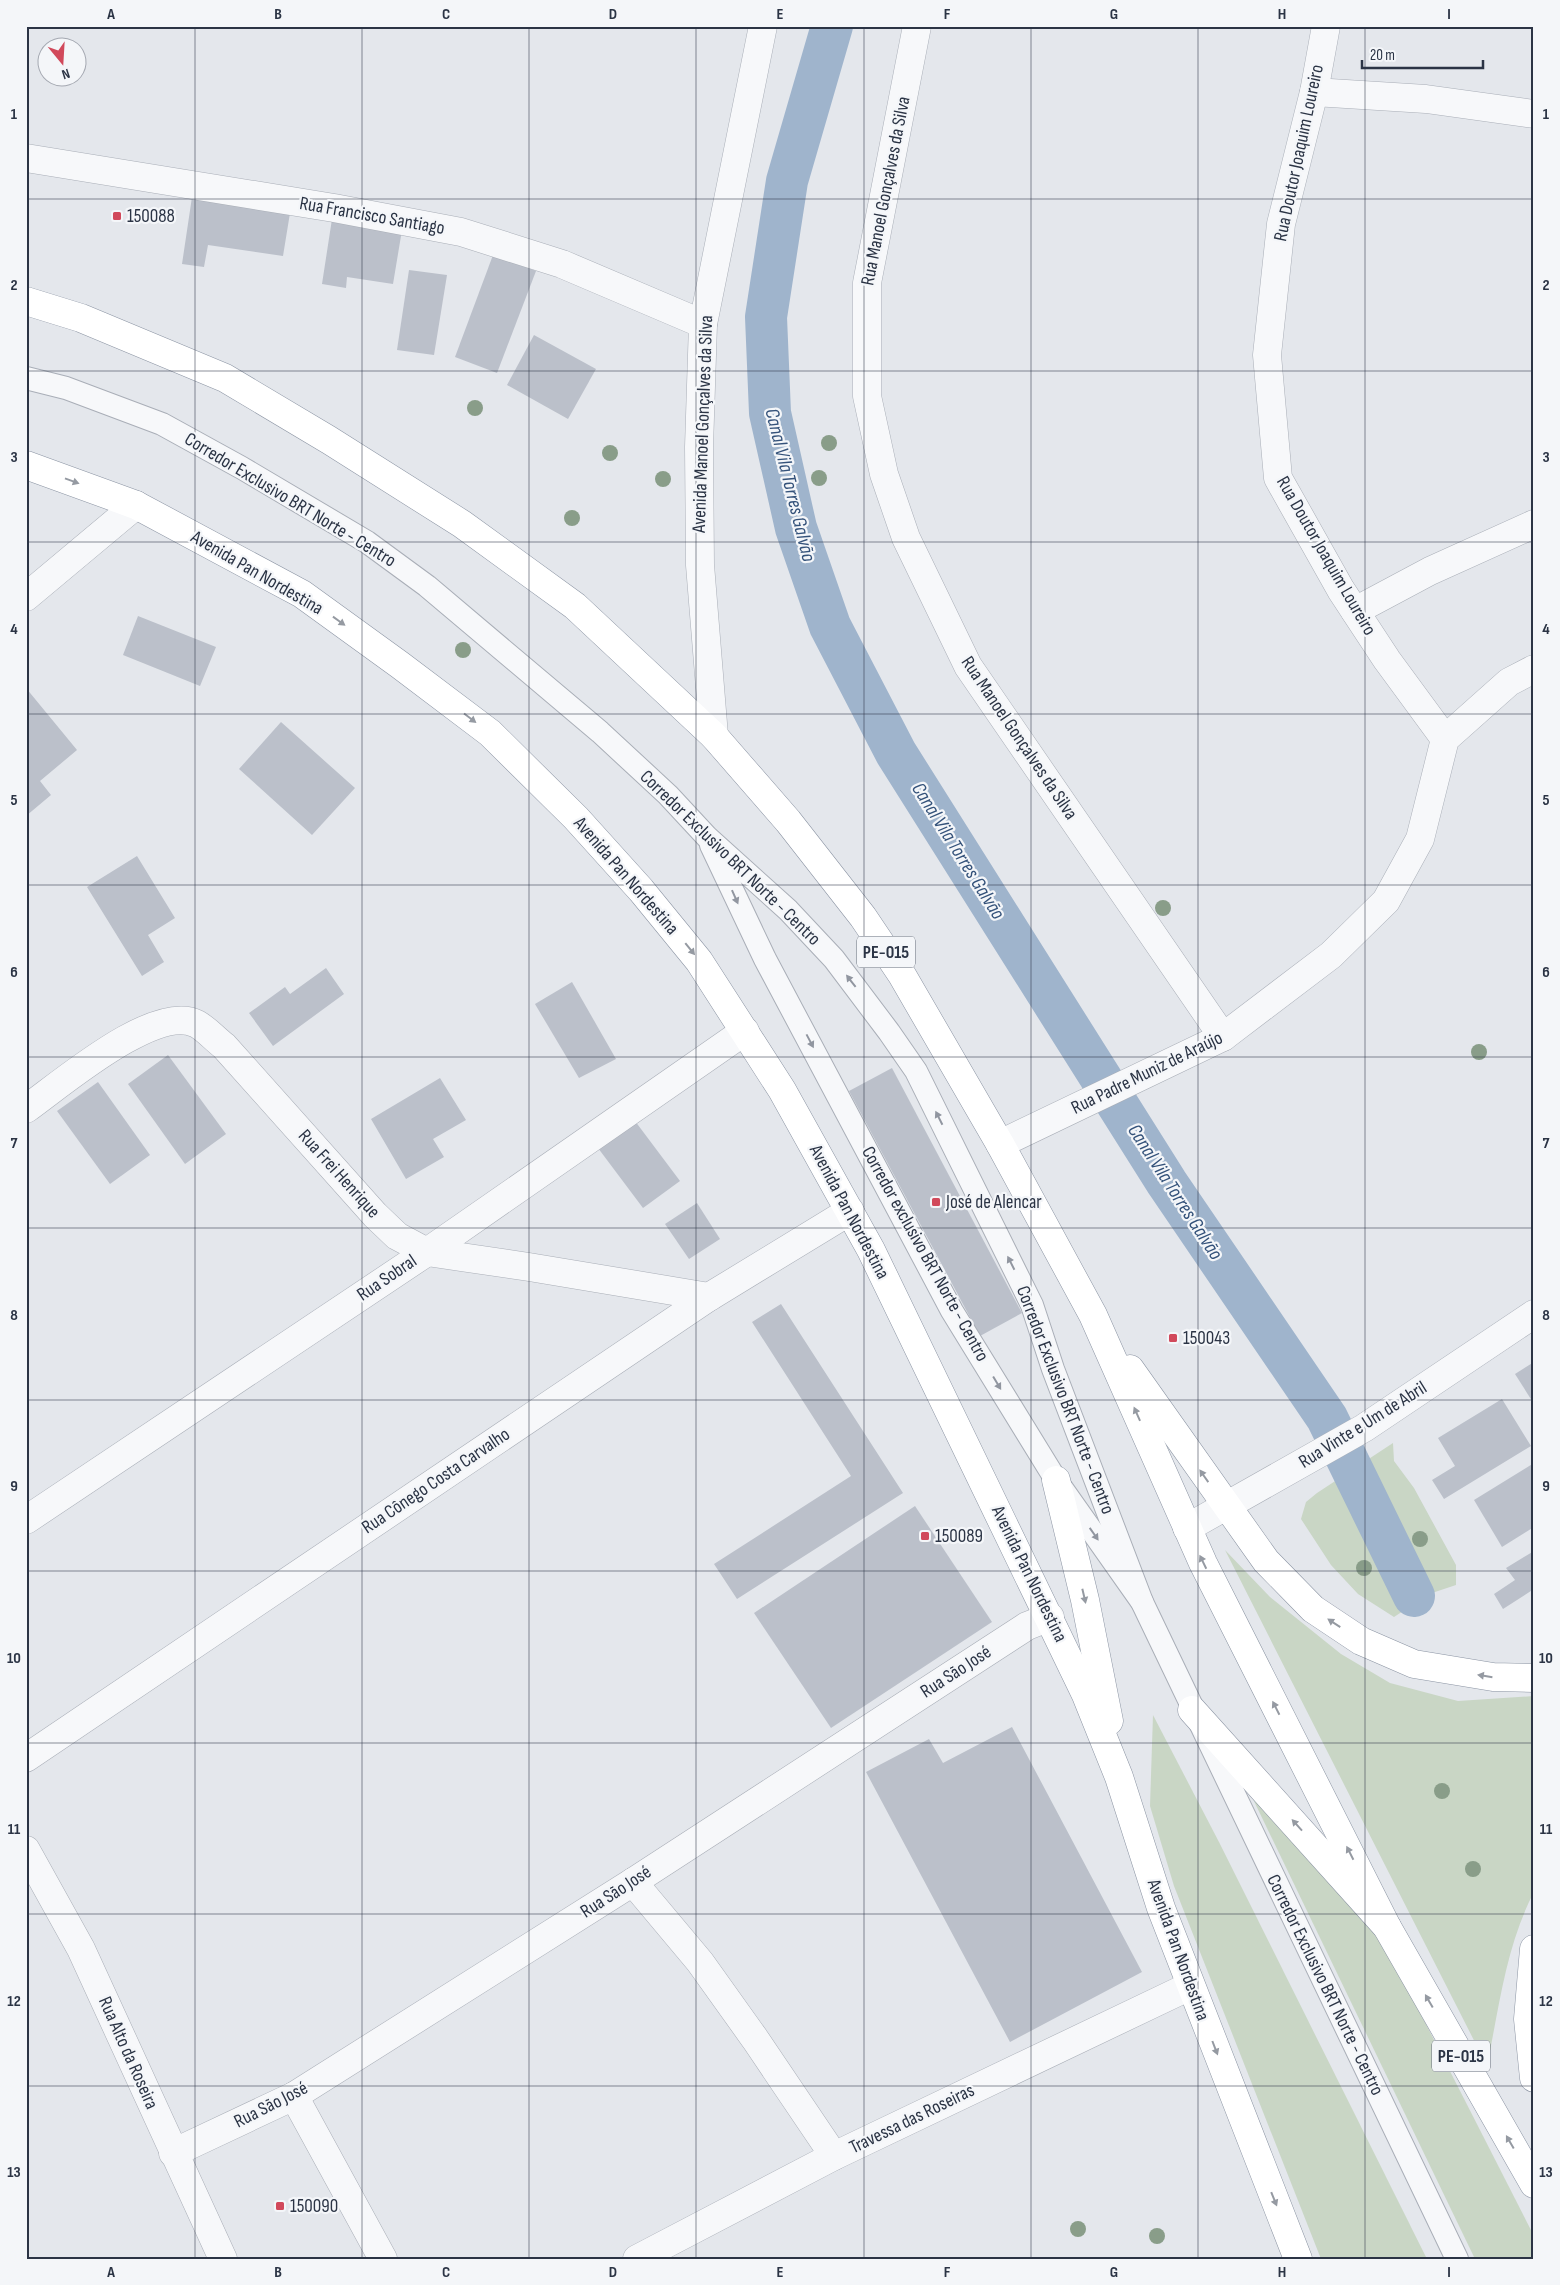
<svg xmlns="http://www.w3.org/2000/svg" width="1560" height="2285" font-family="'Sofia Sans Condensed',sans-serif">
<rect width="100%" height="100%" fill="#e4e7ec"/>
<!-- green -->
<g fill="#c9d6c5">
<path d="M1393,1443L1394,1461L1414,1488L1456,1565V1585L1429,1594L1394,1617L1358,1594L1331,1565L1301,1519L1306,1502L1317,1493Z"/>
<path d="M1225,1550L1270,1597L1341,1654L1390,1683L1458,1701L1534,1696V1892C1506,1945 1499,2008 1487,2066Z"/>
<path d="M1153,1715L1220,1844L1427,2259H1321L1174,1886L1150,1806Z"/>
<path d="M1252,1797L1378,1930L1534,2236V2259H1475Z"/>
</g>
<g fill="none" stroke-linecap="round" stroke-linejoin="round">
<!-- canal -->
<path stroke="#9fb4cc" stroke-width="42" d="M832,26L787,181L766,317L770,413L796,528L830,626L896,753L1167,1183L1327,1418L1414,1596"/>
</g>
<!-- building -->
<g fill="#bbc0ca">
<path d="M192,197L290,213L283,256L208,245L204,267L182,264Z"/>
<path d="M332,219L402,230L393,284L347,277L346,288L322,284Z"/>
<path d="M493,255L536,271L497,373L455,357Z"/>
<path d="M409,270L447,275L434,355L397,350Z"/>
<path d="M534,335L596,369L568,419L507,385Z"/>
<path d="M138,616L216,647L200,686L123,655Z"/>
<path d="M26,688L77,750L40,781L51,795L26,816Z"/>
<path d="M281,722L355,788L312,835L239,769Z"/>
<path d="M137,856L175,918L148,935L164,962L142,976L87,887Z"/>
<path d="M326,968L344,994L273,1046L249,1013L285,987L290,994Z"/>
<path d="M572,982L616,1059L579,1078L535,1004Z"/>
<path d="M168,1055L226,1134L185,1164L128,1084Z"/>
<path d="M892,1068L1022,1313L980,1336L849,1091Z"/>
<path d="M440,1078L466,1120L433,1139L444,1157L406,1179L371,1119Z"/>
<path d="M98,1082L150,1155L110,1184L57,1111Z"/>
<path d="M635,1121L680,1181L643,1208L598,1148Z"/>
<path d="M697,1203L720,1239L689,1259L665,1224Z"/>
<path d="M781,1304L903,1493L737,1599L714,1564L851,1476L752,1322Z"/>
<path d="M1534,1362V1404L1515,1374Z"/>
<path d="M1502,1399L1531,1446L1444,1499L1432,1480L1455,1466L1438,1438Z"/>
<path d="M1534,1463V1527L1502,1547L1474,1500Z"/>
<path d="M915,1506L992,1622L831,1728L754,1613Z"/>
<path d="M1534,1551V1589L1503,1609L1494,1594L1515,1580L1506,1568Z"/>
<path d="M1012,1727L1142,1972L1010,2042L866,1772L929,1739L943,1763Z"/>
</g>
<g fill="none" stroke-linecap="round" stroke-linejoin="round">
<!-- lane casing -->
<g stroke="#a9aeb7" stroke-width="24">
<g id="lane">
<path d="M26,378L66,388L162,424L242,468L367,542L427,586L600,732L668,795L707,837L788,910L834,959L889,1032L916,1071L1032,1305L1053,1369L1142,1602"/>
<path d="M711,845L765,959L952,1311L1056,1480L1142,1602L1457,2259"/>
</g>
</g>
<!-- street casing -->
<g stroke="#a9aeb7" stroke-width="29">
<g id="street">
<path d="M917,26L867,283V396L884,474L906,538L968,666L1223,1037"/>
<path d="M1326,26L1314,92L1281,224L1267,355L1278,478L1341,590L1387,660L1445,739"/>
<path d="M1314,92L1426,99L1534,114"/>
<path d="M26,158L334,208L461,232L562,264L703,324"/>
<path d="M26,597L136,505"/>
<path d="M1355,611L1430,571L1534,524"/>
<path d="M714,736L700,565L699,447L703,324L763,26"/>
<path d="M26,1109C60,1085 156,1002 197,1024C206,1029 215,1039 224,1046L375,1215L397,1236L427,1252L529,1267L709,1297"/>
<path d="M1000,1144L1223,1037L1331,955L1386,901L1420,839L1445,739L1509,682L1534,669"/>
<path d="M26,1520L427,1252L745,1031"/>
<path d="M1187,1528L1364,1428L1534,1314"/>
<path d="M26,1758L709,1297L850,1211"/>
<path d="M26,1850L81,1949L223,2259"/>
<path d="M633,1882L700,1962L755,2039L834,2156"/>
<path d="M294,2096L383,2259"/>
<path d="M173,2153L294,2096L633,1882L1027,1626L1050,1617"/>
<path d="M637,2259L834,2156L1190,1986"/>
</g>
</g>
<!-- highway casing -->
<g stroke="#8b94a3" stroke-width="29">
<g id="highway">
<path d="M26,301L81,318L225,378L329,440L462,524L575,606L714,736L788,821L863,917L902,975L1000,1144L1093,1315L1203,1563L1387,1927"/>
<path d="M26,465L136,505L302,594L400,665L490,733L576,818L641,890L699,961L782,1090L871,1250L1086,1695L1119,1777L1161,1908L1298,2259"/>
<path d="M1130,1369L1266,1561L1313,1609L1361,1641L1414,1664L1493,1677L1534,1678"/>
<path d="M1056,1480L1085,1600L1109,1721"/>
<path d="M1192,1710L1387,1927L1534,2184"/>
<path d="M1534,1949L1528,2019L1534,2078"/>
</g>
</g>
<!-- lane -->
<use href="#lane" stroke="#f7f8fa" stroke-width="22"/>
<!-- street -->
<use href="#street" stroke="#f7f8fa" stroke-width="28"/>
<!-- highway -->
<use href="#highway" stroke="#fff" stroke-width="28"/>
</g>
<!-- trees -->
<g fill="#899d89">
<circle cx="475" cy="408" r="8"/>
<circle cx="829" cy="443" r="8"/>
<circle cx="610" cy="453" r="8"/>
<circle cx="819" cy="478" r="8"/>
<circle cx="663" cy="479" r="8"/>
<circle cx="572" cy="518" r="8"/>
<circle cx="463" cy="650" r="8"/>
<circle cx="1163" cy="908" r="8"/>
<circle cx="1479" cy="1052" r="8"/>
<circle cx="1420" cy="1539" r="8"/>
<circle cx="1364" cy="1568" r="8"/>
<circle cx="1442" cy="1791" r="8"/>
<circle cx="1473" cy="1869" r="8"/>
<circle cx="1078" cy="2229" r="8"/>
<circle cx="1157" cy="2236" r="8"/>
</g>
<!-- one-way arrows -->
<defs><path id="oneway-solid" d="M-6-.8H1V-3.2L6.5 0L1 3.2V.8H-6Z" transform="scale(1.25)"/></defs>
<g fill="#959aa2">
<use href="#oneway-solid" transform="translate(72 481) rotate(20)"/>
<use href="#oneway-solid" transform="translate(339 621) rotate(36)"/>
<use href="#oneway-solid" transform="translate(470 718) rotate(37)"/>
<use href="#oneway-solid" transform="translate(690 949) rotate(51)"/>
<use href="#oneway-solid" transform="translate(1137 1414) rotate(-114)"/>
<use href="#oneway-solid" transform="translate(1204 1476) rotate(-125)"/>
<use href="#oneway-solid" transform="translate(1203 1562) rotate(-116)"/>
<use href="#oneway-solid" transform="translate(1084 1596) rotate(77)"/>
<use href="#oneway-solid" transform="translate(1334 1623) rotate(-147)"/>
<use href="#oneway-solid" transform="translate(1485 1676) rotate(-171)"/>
<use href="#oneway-solid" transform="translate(1276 1708) rotate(-117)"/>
<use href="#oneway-solid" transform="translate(1297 1825) rotate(-132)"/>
<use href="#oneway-solid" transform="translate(1350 1853) rotate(-117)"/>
<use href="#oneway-solid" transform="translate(1429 2001) rotate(-120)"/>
<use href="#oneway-solid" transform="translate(1215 2048) rotate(69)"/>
<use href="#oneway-solid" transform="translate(1510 2142) rotate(-120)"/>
<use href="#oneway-solid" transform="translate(1274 2199) rotate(68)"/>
</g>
<g fill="#9196a0">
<use href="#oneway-solid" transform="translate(735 897) rotate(66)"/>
<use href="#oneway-solid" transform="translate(851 981) rotate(-128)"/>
<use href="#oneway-solid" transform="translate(810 1041) rotate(62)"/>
<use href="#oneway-solid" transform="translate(939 1118) rotate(-117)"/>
<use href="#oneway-solid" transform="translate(1011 1263) rotate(-117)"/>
<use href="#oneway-solid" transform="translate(997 1383) rotate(59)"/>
<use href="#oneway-solid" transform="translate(1094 1534) rotate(55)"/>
</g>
<!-- grid -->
<path fill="none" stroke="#2b3445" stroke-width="1" stroke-opacity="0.55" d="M195,26V2259M362,26V2259M529,26V2259M696,26V2259M864,26V2259M1031,26V2259M1198,26V2259M1365,26V2259M26,199H1534M26,371H1534M26,542H1534M26,714H1534M26,885H1534M26,1057H1534M26,1228H1534M26,1400H1534M26,1571H1534M26,1743H1534M26,1914H1534M26,2086H1534"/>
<!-- markers -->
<g fill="#d1495b" stroke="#f4f6f9" stroke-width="2">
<rect x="112" y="211" width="10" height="10" rx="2.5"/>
<rect x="931" y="1197" width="10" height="10" rx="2.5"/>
<rect x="1168" y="1333" width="10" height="10" rx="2.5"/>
<rect x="920" y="1531" width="10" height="10" rx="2.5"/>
<rect x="275" y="2201" width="10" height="10" rx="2.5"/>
</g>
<g text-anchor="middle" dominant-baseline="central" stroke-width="4.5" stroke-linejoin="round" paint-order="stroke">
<!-- shield labels -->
<g fill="#f4f6f9" stroke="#676e7b" stroke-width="1">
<rect x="857" y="936.5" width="58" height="31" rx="4"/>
<rect x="1432" y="2040.5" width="58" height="31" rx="4"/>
</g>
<g font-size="18" font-weight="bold" fill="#2b3445">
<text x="886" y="952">PE-015</text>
<text x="1461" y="2056">PE-015</text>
</g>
<!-- street labels -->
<g font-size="19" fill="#2b3445" stroke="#f4f6f9">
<text transform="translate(1299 153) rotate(-78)">Rua Doutor Joaquim Loureiro</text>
<text transform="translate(886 191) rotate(-79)">Rua Manoel Gonçalves da Silva</text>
<text transform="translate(372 216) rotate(10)">Rua Francisco Santiago</text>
<text transform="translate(703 424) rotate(-88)">Avenida Manoel Gonçalves da Silva</text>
<text transform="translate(290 500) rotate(31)">Corredor Exclusivo BRT Norte - Centro</text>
<text transform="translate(1326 556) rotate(60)">Rua Doutor Joaquim Loureiro</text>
<text transform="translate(257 573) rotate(30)">Avenida Pan Nordestina</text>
<text transform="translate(1019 738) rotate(56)">Rua Manoel Gonçalves da Silva</text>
<text transform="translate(730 858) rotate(44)">Corredor Exclusivo BRT Norte - Centro</text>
<text transform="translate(626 876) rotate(49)">Avenida Pan Nordestina</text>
<text transform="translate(1147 1073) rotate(-26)">Rua Padre Muniz de Araújo</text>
<text transform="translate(339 1174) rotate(48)">Rua Frei Henrique</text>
<text transform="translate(849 1212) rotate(62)">Avenida Pan Nordestina</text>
<text transform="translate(925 1254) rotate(61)">Corredor exclusivo BRT Norte - Centro</text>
<text transform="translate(387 1278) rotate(-34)">Rua Sobral</text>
<text transform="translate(1065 1400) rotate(69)">Corredor Exclusivo BRT Norte - Centro</text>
<text transform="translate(1363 1425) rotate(-32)">Rua Vinte e Um de Abril</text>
<text transform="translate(436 1481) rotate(-34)">Rua Cônego Costa Carvalho</text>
<text transform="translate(1029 1574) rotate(64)">Avenida Pan Nordestina</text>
<text transform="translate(956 1672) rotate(-33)">Rua São José</text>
<text transform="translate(616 1892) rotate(-33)">Rua São José</text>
<text transform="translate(1178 1950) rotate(70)">Avenida Pan Nordestina</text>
<text transform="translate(1325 1985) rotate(64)">Corredor Exclusivo BRT Norte - Centro</text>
<text transform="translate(128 2053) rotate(66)">Rua Alto da Roseira</text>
<text transform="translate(271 2105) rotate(-27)">Rua São José</text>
<text transform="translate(912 2119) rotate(-26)">Travessa das Roseiras</text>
</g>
<!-- poi labels -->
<g font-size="19" fill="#2b3445" stroke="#f4f6f9" text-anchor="start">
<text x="127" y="216">150088</text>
<text x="946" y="1202">José de Alencar</text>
<text x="1183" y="1338">150043</text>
<text x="935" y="1536">150089</text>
<text x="290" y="2206">150090</text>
</g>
<!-- water labels -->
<g font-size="20" font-style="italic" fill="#34527a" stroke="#f4f6f9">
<text transform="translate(790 485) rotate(76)">Canal Vila Torres Galvão</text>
<text transform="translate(958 851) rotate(58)">Canal Vila Torres Galvão</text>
<text transform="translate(1175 1192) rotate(57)">Canal Vila Torres Galvão</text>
</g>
</g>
<!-- border -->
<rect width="1560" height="2285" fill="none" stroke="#f4f6f9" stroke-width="55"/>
<!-- north arrow -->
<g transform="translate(62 62) rotate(162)"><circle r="24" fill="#f4f6f9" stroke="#a4a8b1"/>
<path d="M0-4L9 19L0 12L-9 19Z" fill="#d1495b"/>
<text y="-8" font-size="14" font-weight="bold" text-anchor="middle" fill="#2b3445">N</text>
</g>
<!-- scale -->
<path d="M1362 60v8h121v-8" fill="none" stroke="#2b3445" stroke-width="2.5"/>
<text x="1370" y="60" font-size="15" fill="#2b3445" stroke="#f4f6f9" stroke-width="4" paint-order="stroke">20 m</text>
<rect x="28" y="28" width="1504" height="2230" fill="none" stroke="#2b3445" stroke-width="2"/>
<g font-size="16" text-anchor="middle" font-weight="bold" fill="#2b3445">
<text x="111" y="19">A</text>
<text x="278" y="19">B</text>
<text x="446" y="19">C</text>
<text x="613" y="19">D</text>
<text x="780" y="19">E</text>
<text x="947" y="19">F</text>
<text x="1114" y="19">G</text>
<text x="1282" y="19">H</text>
<text x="1449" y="19">I</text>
<text x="14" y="119">1</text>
<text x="1546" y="119">1</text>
<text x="14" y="290">2</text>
<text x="1546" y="290">2</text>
<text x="14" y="462">3</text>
<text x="1546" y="462">3</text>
<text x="14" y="634">4</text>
<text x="1546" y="634">4</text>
<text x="14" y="805">5</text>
<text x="1546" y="805">5</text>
<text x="14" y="977">6</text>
<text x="1546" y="977">6</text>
<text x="14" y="1148">7</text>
<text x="1546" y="1148">7</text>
<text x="14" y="1320">8</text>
<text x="1546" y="1320">8</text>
<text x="14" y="1491">9</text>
<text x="1546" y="1491">9</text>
<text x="14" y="1663">10</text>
<text x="1546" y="1663">10</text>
<text x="14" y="1834">11</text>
<text x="1546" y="1834">11</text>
<text x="14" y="2006">12</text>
<text x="1546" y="2006">12</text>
<text x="14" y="2177">13</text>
<text x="1546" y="2177">13</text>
<text x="111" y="2277">A</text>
<text x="278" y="2277">B</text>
<text x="446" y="2277">C</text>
<text x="613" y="2277">D</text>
<text x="780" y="2277">E</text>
<text x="947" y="2277">F</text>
<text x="1114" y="2277">G</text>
<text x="1282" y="2277">H</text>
<text x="1449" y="2277">I</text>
</g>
</svg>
